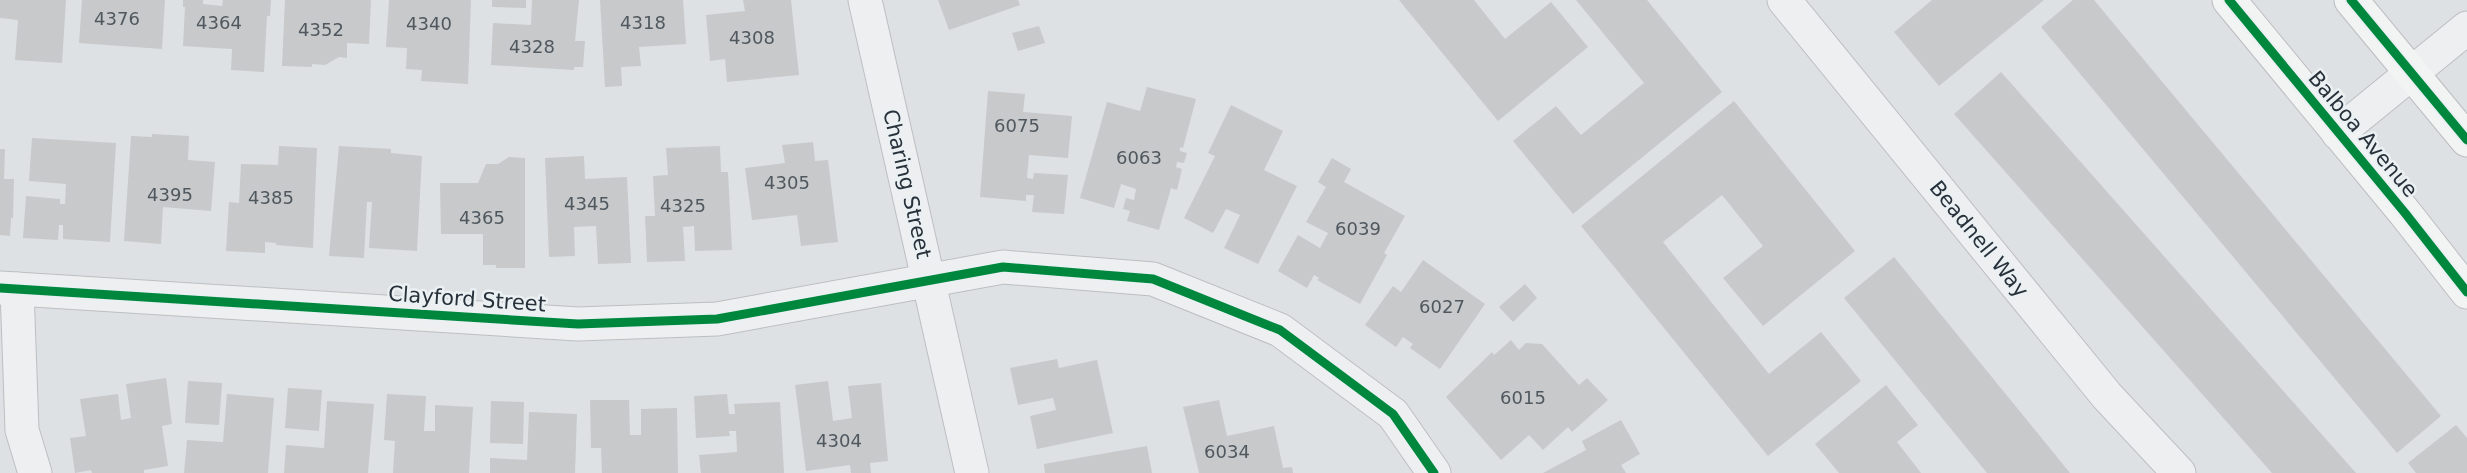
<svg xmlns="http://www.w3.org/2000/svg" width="2467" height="473" font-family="'DejaVu Sans',sans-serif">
<rect width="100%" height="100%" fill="#dee1e3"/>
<!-- building -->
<g fill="#c7c9cb">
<path d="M0,0H66L62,63L15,60L18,20L0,18Z"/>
<path d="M82,0H165L162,49L79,43Z"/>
<path d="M183,0H203V4L222,6L223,0H271L270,16H267L264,72L231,70L232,49L183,46L185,7H183Z"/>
<path d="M285,0H371L369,44L347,43V58L339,57L325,65L312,64V67L282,66Z"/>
<path d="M389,0H471L468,84L421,81L422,70L406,69L407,48L386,47Z"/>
<path d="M492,0H526V8L492,7Z"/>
<path d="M532,0H579L575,41H585L583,67H574V70L491,65L493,23L531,25Z"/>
<path d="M600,0H683L686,44L639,47L641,66L621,67L622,86L605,87Z"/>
<path d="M743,0H791L799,75L727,82L725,59L710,61L706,15L745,11Z"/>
<path d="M938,0H1018L1020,5L949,30Z"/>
<path d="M1399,0H1474L1505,39L1551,2L1588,47L1498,121Z"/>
<path d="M1576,0H1647L1722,92L1573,214L1513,141L1556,106L1581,135L1644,83Z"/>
<path d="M1932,0H2044L1939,86L1894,32Z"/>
<path d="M2073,0H2094L2441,416L2397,453L2041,27Z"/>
<path d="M1039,26L1045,43L1018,51L1012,33Z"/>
<path d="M2001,72L2356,473H2272L1954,114Z"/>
<path d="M1147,87L1196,99L1183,148L1180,147V151L1187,153L1184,163L1177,162L1176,167L1182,169L1177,190L1171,188L1159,230L1127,221L1130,211L1123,209L1126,198L1134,200L1136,189L1121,184L1114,208L1080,198L1107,102L1140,111Z"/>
<path d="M988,91L1025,94L1023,112L1072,116L1068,158L1029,155L1027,178L1033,179L1034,173L1068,175L1064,214L1032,212L1034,195H1026V201L980,197Z"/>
<path d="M1734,101L1855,251L1763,326L1723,278L1763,246L1722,195L1663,242L1769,374L1821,332L1861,381L1768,456L1581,226Z"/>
<path d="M1231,105L1283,131L1264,170L1297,186L1258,264L1224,248L1240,215L1226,209L1213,233L1184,218L1215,156L1208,153Z"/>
<path d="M152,134L189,136L188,160L215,162L211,211L163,207L161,244L124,241L131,136L152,137Z"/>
<path d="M32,138L116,143L110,242L63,239V225H59L58,240L23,238L26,196L60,199V204H65L66,184L29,181Z"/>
<path d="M813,142L815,161L828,160L838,242L801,246L797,215L752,220L745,168L785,163L782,145Z"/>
<path d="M279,146L317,148L313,248L276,245V243L265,242V253L226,251L229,202L239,203L241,164L278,165Z"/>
<path d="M339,146L391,149V153L422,156L417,251L369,248L372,202H367L364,258L329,256Z"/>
<path d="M720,146L721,172H728L732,250L695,251L694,226L683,227L685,261L647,262L645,216H655L653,176L668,175L666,148Z"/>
<path d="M0,149H5L4,179H14L13,218H11L10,236L0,235Z"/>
<path d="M584,156L585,179L627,177L631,263L598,264L596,226L574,227L575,256L549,257L545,158Z"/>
<path d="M509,157L525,158V268H496V265H483V234H441L440,183H478L486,164H498Z"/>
<path d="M1332,158L1351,169L1344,182L1405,216L1384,253L1387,255L1360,304L1317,280L1319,278L1314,275L1307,288L1278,271L1298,235L1320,248L1328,233L1306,222L1326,187L1318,182Z"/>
<path d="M1894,257L2070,473H1987L1844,298Z"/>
<path d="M1423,260L1485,304L1440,369L1410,348L1413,344L1403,337L1396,347L1365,325L1393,286L1401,292Z"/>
<path d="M1525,284L1537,298L1513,322L1499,307Z"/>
<path d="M1511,340L1519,350L1526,343L1542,344L1579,385L1587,378L1608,400L1572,432L1568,427L1543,450L1529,435L1501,460L1446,397L1492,352L1494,355Z"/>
<path d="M1057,359L1059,368L1097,360L1113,433L1037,449L1030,416L1056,410L1053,398L1018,405L1010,368Z"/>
<path d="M166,378L172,424L162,426L168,466L144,470V473H92L91,470L75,473L70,438L86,436L80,399L118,394L121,420L131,418L126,384Z"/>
<path d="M188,381L222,383L219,425L185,423Z"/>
<path d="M828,381L833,421L852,418L848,386L881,383L888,461L870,463L871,473H851L850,465L806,471L795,385Z"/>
<path d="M1886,385L1918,425L1897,442L1921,473H1839L1815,444Z"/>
<path d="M288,388L322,390L319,431L285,428Z"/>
<path d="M227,394L274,398L268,473H184L187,440L223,442Z"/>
<path d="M387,394L426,396L424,431H435V405L473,407L469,473H393L395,441L384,440Z"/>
<path d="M727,394L729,414H735L734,404L780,402L784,473H701L699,455L737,452L736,431H729L730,436L696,438L694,396Z"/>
<path d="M590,400H629L630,435H641V409L677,408L678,473H602L601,448H591Z"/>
<path d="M1219,400L1227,436L1274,426L1283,468L1292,467L1293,473H1199L1183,407Z"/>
<path d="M327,401L374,404L368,473H284L286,445L324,448Z"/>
<path d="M491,401L524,402L523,444L490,443Z"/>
<path d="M529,412L577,414L575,473H490V458L527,460Z"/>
<path d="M1621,420L1640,454L1621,465L1626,473H1543L1586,450L1582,441Z"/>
<path d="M2456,425L2467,438V473H2416L2408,463Z"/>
<path d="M1147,446L1152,473H1045L1044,464Z"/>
</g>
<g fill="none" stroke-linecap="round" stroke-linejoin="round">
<!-- minor casing -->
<g stroke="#bcbfc1" stroke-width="35">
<g id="minor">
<path d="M865,0L972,473"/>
<path d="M1784,0L2107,396L2179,473"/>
<path d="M2338,133L2467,28"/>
<path d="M0,288L578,324L717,319L1003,267L1153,279L1280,330L1393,414L1434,473"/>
<path d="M17,289L22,430L35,473"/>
</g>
</g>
<!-- major casing -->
<g stroke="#bbbec1" stroke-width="35">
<g id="major">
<path d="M2229,0L2405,213L2467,292"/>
<path d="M2351,0L2467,140"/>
</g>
</g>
<!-- minor -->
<use href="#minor" stroke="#eeeff0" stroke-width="33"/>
<!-- major -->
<use href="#major" stroke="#f2f4f4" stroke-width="33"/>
<!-- cycleway casing -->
<g stroke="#ebf0f3" stroke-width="13">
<g id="cycleway">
<path d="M2229,0L2405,213L2467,292"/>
<path d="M2351,0L2467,140"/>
<path d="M0,288L578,324L717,319L1003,267L1153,279L1280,330L1393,414L1434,473"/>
</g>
</g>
<!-- cycleway -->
<use href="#cycleway" stroke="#00873e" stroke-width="9"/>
</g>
<g text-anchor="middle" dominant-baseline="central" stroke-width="5" stroke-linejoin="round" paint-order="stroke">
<!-- number labels -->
<g font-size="18" fill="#50585f">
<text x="117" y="18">4376</text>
<text x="219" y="22">4364</text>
<text x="643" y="22">4318</text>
<text x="429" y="23">4340</text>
<text x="321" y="29">4352</text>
<text x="752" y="37">4308</text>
<text x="532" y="46">4328</text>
<text x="1017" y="125">6075</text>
<text x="1139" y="157">6063</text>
<text x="787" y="182">4305</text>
<text x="170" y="194">4395</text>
<text x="271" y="197">4385</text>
<text x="587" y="203">4345</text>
<text x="683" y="205">4325</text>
<text x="482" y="217">4365</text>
<text x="1358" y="228">6039</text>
<text x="1442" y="306">6027</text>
<text x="1523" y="397">6015</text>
<text x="839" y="440">4304</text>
<text x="1227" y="451">6034</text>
</g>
<!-- street labels -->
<g font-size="21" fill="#27313a" stroke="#ebf0f3">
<text transform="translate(2363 134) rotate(50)">Balboa Avenue</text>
<text transform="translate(907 184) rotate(77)">Charing Street</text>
<text transform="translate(1979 239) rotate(51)">Beadnell Way</text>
<text transform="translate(467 299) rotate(4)">Clayford Street</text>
</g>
</g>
</svg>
